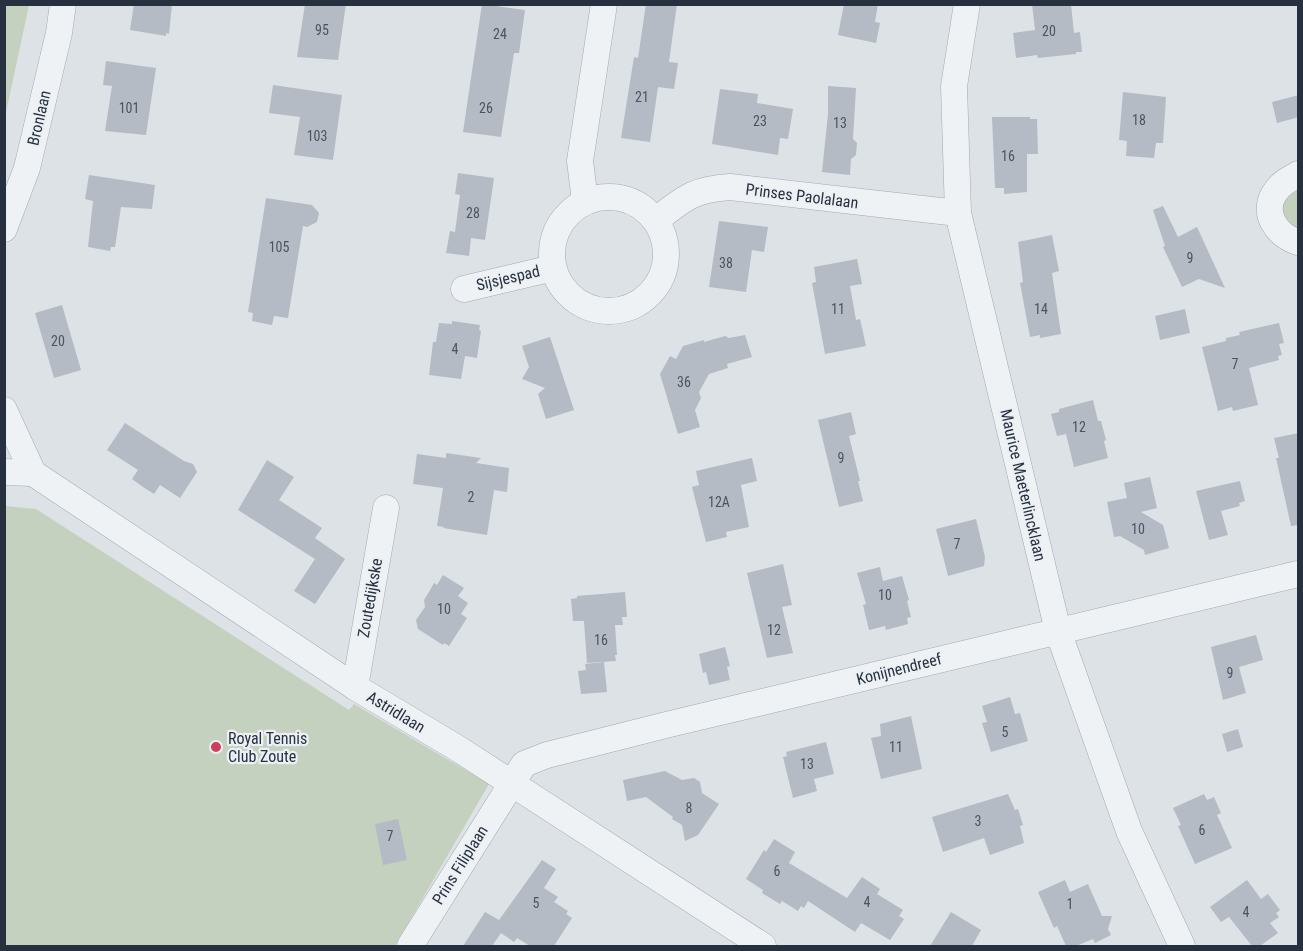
<svg xmlns="http://www.w3.org/2000/svg" width="1303" height="951" font-family="'Roboto Condensed',sans-serif">
<rect width="100%" height="100%" fill="#dde2e7"/>
<!-- green -->
<g fill="#c4d1be">
<path d="M5,4L29,5L5,117L4,5Z"/>
<path d="M1298,182V236L1283,226L1280,196Z"/>
<path d="M5,506L36,509L349,710L354,704L489,784L395,946H5Z"/>
</g>
<!-- building -->
<g fill="#b4bbc4">
<path d="M134,4H172L169,34L166,33V36L130,30Z"/>
<path d="M305,4H346L338,60L297,57Z"/>
<path d="M482,4L525,10L519,53H514L501,137L463,132Z"/>
<path d="M646,4H677L669,62L678,63L674,89L658,87L650,142L621,138L634,57L638,58Z"/>
<path d="M844,4H878L875,22L880,23L876,43L838,35Z"/>
<path d="M1032,4H1071L1074,33L1080,32L1082,52H1076V54L1038,58L1037,55L1016,58L1013,33L1035,30Z"/>
<path d="M106,61L156,68L146,135L105,131L112,86L103,85Z"/>
<path d="M273,85L342,95L333,160L294,155L300,117L269,113Z"/>
<path d="M828,86L856,88L853,139L857,143L856,155L851,159L850,175L822,172L828,114Z"/>
<path d="M720,89L758,94L757,103L793,109L788,139L780,138L778,155L712,144Z"/>
<path d="M1123,92L1166,97L1163,143H1156L1154,158L1126,156L1127,141L1119,140Z"/>
<path d="M1299,95V117L1277,123L1272,102Z"/>
<path d="M992,117H1030V119H1037L1038,154H1027V192L1004,194V188H995Z"/>
<path d="M458,173L494,178L485,240L471,238L469,256L446,253L450,231L455,232L460,195L455,194Z"/>
<path d="M89,175L155,185L152,209L121,207L115,247H111L110,251L88,247L93,201L85,199Z"/>
<path d="M266,198L312,205L319,213L317,222L307,227L303,226L288,318L274,316L272,325L252,321L253,313L248,312Z"/>
<path d="M1163,206L1178,237L1197,227L1225,288L1199,279L1182,287L1163,247L1165,246L1153,210Z"/>
<path d="M719,221L768,227L764,252L752,250L746,292L709,287Z"/>
<path d="M1052,235L1059,271L1052,273L1061,334L1040,338V335L1030,337L1020,283L1023,282L1018,242Z"/>
<path d="M857,259L862,284L850,286L856,320L860,319L866,346L825,354L812,283L816,282L814,267Z"/>
<path d="M62,305L81,370L54,378L35,313Z"/>
<path d="M1185,309L1190,333L1160,340L1155,316Z"/>
<path d="M452,321L480,325L479,330L481,331L477,358L465,356L461,379L429,375L433,342H436L439,323L452,324Z"/>
<path d="M1279,323L1284,343L1279,344L1282,355L1278,356L1279,360L1249,368L1258,405L1233,411L1232,407L1218,411L1202,347L1226,341V338L1240,335L1239,332Z"/>
<path d="M745,335L752,357L727,364L728,368L709,374L699,392L701,398L695,410L700,427L678,434L660,374L670,356L676,359L683,346L704,340V342L725,336L729,338Z"/>
<path d="M550,337L574,410L546,419L538,394L545,388L522,379L529,367L522,346Z"/>
<path d="M1093,400L1098,421H1101L1106,440L1104,441L1108,458L1074,467L1066,434L1057,436L1051,414L1059,412V409Z"/>
<path d="M851,412L856,434L849,436L860,481H858L863,501L839,507L818,420Z"/>
<path d="M125,423L184,461L193,464L197,472L180,498L160,485L154,494L143,487L132,479L138,470L107,450Z"/>
<path d="M1299,433V525L1291,526L1276,458H1279L1274,438Z"/>
<path d="M446,453L481,458L476,463L509,468L507,492L494,490L487,535L443,528L444,527L437,526L443,488L413,484L417,454L446,458Z"/>
<path d="M752,458L757,481L741,485L749,527L726,532L727,537L706,542L692,487L699,485L696,471Z"/>
<path d="M267,460L294,477L279,500L322,528L315,538L345,559L315,604L294,591L315,559L238,510Z"/>
<path d="M1150,477L1157,508L1141,512L1163,525L1169,548L1145,555L1144,550L1120,536L1114,537L1107,502L1127,498L1124,483Z"/>
<path d="M1240,481L1245,501L1239,503L1240,506L1221,511L1228,535L1209,540L1196,491Z"/>
<path d="M976,519L985,557L984,566L948,576L936,529Z"/>
<path d="M783,564L792,605L782,607L793,653L767,658L747,573Z"/>
<path d="M880,567L883,581L902,576L909,600L907,601L911,617L907,618L908,624L886,630L885,626L869,630L863,605L866,604L857,573Z"/>
<path d="M443,575L464,588L458,596L468,603L461,614L467,618L449,646L444,643L443,645L418,629L416,620L425,607L424,600L429,592L434,583L437,585Z"/>
<path d="M625,592L627,617H622L623,625H615L617,655H615L616,661L587,663L584,621H573L571,599L577,598V596Z"/>
<path d="M1256,635L1263,660L1239,667L1246,693L1223,700L1211,647Z"/>
<path d="M725,647L730,666L727,667L730,680L709,685L706,672L703,673L699,654Z"/>
<path d="M604,662L607,692L581,694L578,671L586,670L585,664Z"/>
<path d="M1010,697L1015,714L1020,713L1028,741L991,752L982,723L987,722L982,706Z"/>
<path d="M911,716L922,769L881,779L871,738L881,736L880,724Z"/>
<path d="M1238,729L1243,747L1227,752L1222,734Z"/>
<path d="M826,742L834,774L814,779L817,791L793,798L783,757L787,756L786,752Z"/>
<path d="M665,771L682,780L694,778L700,782L702,793L719,804L698,835L685,841L682,825L672,819L673,817L646,797L627,801L623,780Z"/>
<path d="M1008,794L1015,810L1018,809L1023,825L1020,826L1024,843L990,855L984,838L943,852L932,817Z"/>
<path d="M1204,794L1207,800L1214,797L1221,813L1217,815L1232,848L1195,864L1178,826L1181,825L1173,808Z"/>
<path d="M398,819L407,860L383,865L375,824Z"/>
<path d="M774,839L795,852L789,863L847,898L862,877L880,889L877,894L903,910L899,916L904,919L890,940L861,923L855,932L808,901L804,908L801,906L798,911L782,901L780,904L762,893L763,890L746,879L764,850L766,852Z"/>
<path d="M542,860L556,869L544,888L558,897L554,902L568,911L566,914L572,918L554,946H530L517,938L514,942L501,933L492,946H463L485,912L499,920Z"/>
<path d="M1065,880L1070,892L1088,884L1102,916H1112L1108,929L1111,935L1095,943L1093,939L1076,946H1066L1057,926L1054,928L1038,892Z"/>
<path d="M1247,880L1261,899L1268,894L1280,910L1276,913L1279,917L1270,923L1278,933L1260,946H1252L1229,917L1221,922L1210,907Z"/>
<path d="M951,912L981,930L972,946H930Z"/>
</g>
<g fill="none" stroke-linecap="round" stroke-linejoin="round">
<!-- minor casing -->
<g stroke="#a2a9b1" stroke-width="27">
<g id="minor">
<path d="M967,4L954,86L958,213L1058,631L1129,831L1182,946"/>
<path d="M1298,174C1290,179 1281,183 1276,191C1260,212 1277,236 1298,242"/>
<circle cx="609" cy="254" r="57"/>
<path d="M585,201L580,161L604,4"/>
<path d="M656,220C686,197 692,190 730,187L958,213"/>
<path d="M4,229L27,168L59,33L63,4"/>
<path d="M464,289L553,268"/>
<path d="M4,410L33,473L355,687L457,748L763,946"/>
<path d="M4,472L33,473"/>
<path d="M355,687L386,508"/>
<path d="M410,946L524,764L547,755L670,724L1298,574"/>
</g>
</g>
<!-- minor -->
<use href="#minor" stroke="#eff2f5" stroke-width="26"/>
</g>
<!-- markers -->
<circle fill="#d13d5d" stroke="#ecf0f5" stroke-width="2" cx="216" cy="747" r="6"/>
<g text-anchor="middle" dominant-baseline="central" stroke-width="4.5" stroke-linejoin="round" paint-order="stroke">
<!-- number labels -->
<g font-size="14" fill="#4a5360">
<text x="322" y="30">95</text>
<text x="1049" y="31">20</text>
<text x="500" y="34">24</text>
<text x="642" y="97">21</text>
<text x="129" y="108">101</text>
<text x="486" y="108">26</text>
<text x="1139" y="120">18</text>
<text x="760" y="121">23</text>
<text x="840" y="123">13</text>
<text x="317" y="136">103</text>
<text x="1008" y="156">16</text>
<text x="473" y="213">28</text>
<text x="279" y="247">105</text>
<text x="1190" y="258">9</text>
<text x="726" y="263">38</text>
<text x="838" y="309">11</text>
<text x="1041" y="309">14</text>
<text x="58" y="341">20</text>
<text x="455" y="349">4</text>
<text x="1235" y="364">7</text>
<text x="684" y="382">36</text>
<text x="1079" y="427">12</text>
<text x="841" y="458">9</text>
<text x="471" y="497">2</text>
<text x="719" y="502">12A</text>
<text x="1138" y="529">10</text>
<text x="957" y="544">7</text>
<text x="885" y="595">10</text>
<text x="444" y="609">10</text>
<text x="774" y="630">12</text>
<text x="601" y="640">16</text>
<text x="1230" y="673">9</text>
<text x="1005" y="732">5</text>
<text x="896" y="747">11</text>
<text x="807" y="764">13</text>
<text x="689" y="808">8</text>
<text x="978" y="821">3</text>
<text x="1202" y="830">6</text>
<text x="390" y="836">7</text>
<text x="777" y="871">6</text>
<text x="867" y="902">4</text>
<text x="536" y="903">5</text>
<text x="1070" y="904">1</text>
<text x="1246" y="912">4</text>
</g>
<!-- street labels -->
<g font-size="16" fill="#26303e" stroke="#ecf0f5">
<text transform="translate(39 118) rotate(-77)">Bronlaan</text>
<text transform="translate(802 196) rotate(7)">Prinses Paolalaan</text>
<text transform="translate(508 278) rotate(-13)">Sijsjespad</text>
<text transform="translate(1023 485) rotate(77)">Maurice Maeterlincklaan</text>
<text transform="translate(370 598) rotate(-80)">Zoutedijkske</text>
<text transform="translate(899 669) rotate(-14)">Konijnendreef</text>
<text transform="translate(396 712) rotate(31)">Astridlaan</text>
<text transform="translate(460 865) rotate(-58)">Prins Filiplaan</text>
</g>
<!-- poi labels -->
<g font-size="16" fill="#26303e" stroke="#ecf0f5" text-anchor="start">
<text x="228" y="738">Royal Tennis<tspan x="228" dy="18">Club Zoute</tspan></text>
</g>
</g>
<!-- border -->
<rect width="1303" height="951" fill="none" stroke="#26303e" stroke-width="12"/>
</svg>
